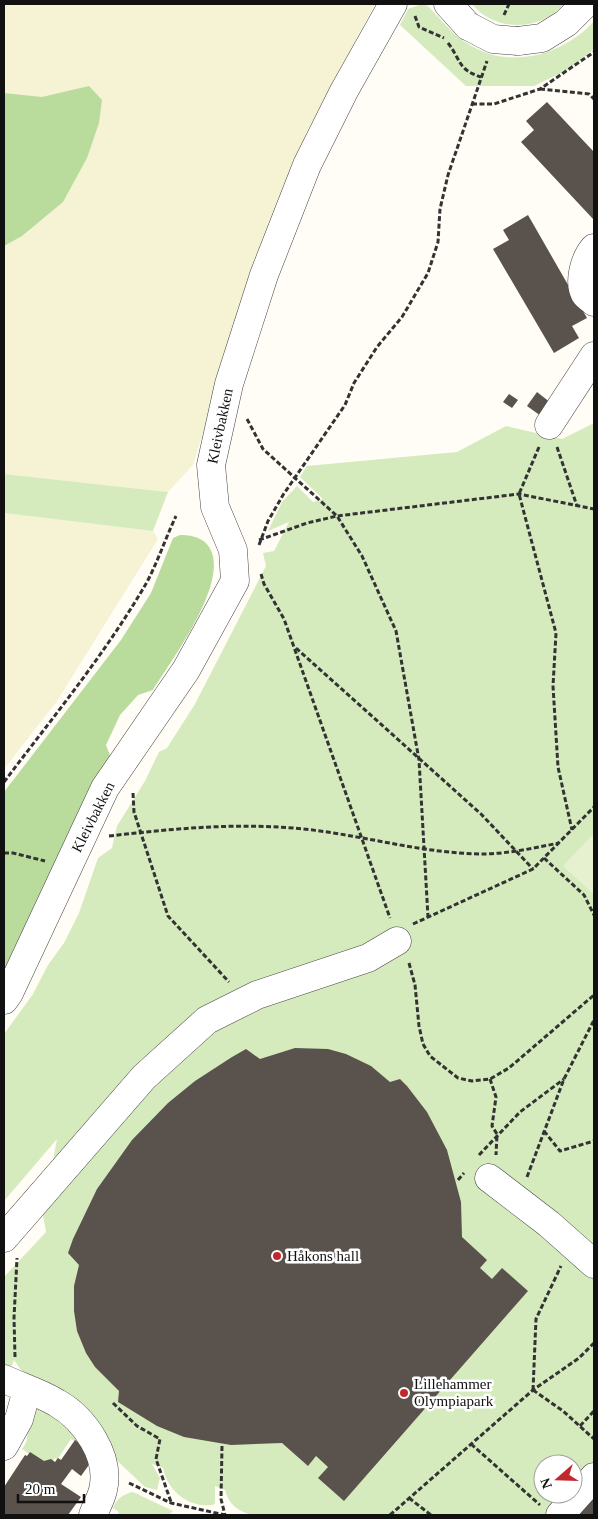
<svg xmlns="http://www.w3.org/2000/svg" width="598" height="1519" font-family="'Times New Roman',serif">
<rect width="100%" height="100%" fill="#fffdf5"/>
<!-- farmland -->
<g fill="#f6f3d4">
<path d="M4,4H375L307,131L245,297L193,465L168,492L4,474Z"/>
<path d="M4,513L153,531L158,539L57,701L4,769Z"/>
</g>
<!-- green -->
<g fill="#d5ebbd" fill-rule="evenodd">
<path d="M422,4L428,6C441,20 453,35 470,45C510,70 564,55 594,21V49L569,69L534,86H466L400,25L408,9Z"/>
<path d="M472,4H564C540,31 496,33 472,4Z"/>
<path d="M594,423V1515H252C238,1511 229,1505 225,1490L215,1486V1503L213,1505C189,1508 168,1492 163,1468L152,1464L160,1478L157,1490L145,1487L21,1370L14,1360L10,1371L4,1370V1277L46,1232L43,1215L57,1139L4,1201V1034L33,994L48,965L64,943L79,913L98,858L112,848L117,826L145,781L159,752L167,748L195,704L266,566L263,553L274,551L289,522L268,531L282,502L297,486L313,502L323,499L300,477L307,466L457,452L506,426L562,439ZM543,1464H573V1494H543Z"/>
<path d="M4,474L168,492L153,531L4,513Z"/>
<path d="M46,1403L93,1455L71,1439L57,1460L55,1458L51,1464L37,1459L22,1449C29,1440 27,1436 27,1426C28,1420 32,1413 34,1407Z"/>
<path d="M133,1492L173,1511L169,1515H117L119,1512L113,1508C117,1498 124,1494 133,1492Z"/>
</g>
<!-- forest -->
<g fill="#b9dc9c">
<path d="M89,86L102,100L99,123L87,158L63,202L22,236L4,246V93L42,97Z"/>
<path d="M180,535C187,535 196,536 202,540C242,567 170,662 153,690L138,695L120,715L106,745L111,758L4,975V792L121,640L151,593L173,538Z"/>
</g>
<!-- pitch -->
<path fill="#e6f2cf" d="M594,833V895L563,866Z"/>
<!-- building -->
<g fill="#5a524d">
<path d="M547,102L594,152V220L521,142L534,130L526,121Z"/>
<path d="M528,215L587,318L572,326L579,338L554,353L493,249L509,240L503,230Z"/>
<path d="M537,392L551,403L541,416L527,406Z"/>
<path d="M509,394L518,400L512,408L503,402Z"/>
<path d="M295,1048L328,1049L346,1054L371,1066L390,1082L400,1079L407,1086L427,1112L447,1150L461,1202L462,1237L487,1260L480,1268L492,1279L502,1268L528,1291L344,1501L318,1478L328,1467L316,1456L308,1466L282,1443L231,1445L184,1437L157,1426L118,1402L119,1391L95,1367L86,1353L77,1331L74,1311V1286L79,1265L68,1253L73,1239L97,1189L132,1140L168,1103L195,1081L232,1057L246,1049L260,1059Z"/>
<path d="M75,1440L96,1455L81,1476L72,1469L61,1484L81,1497L68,1515H4V1487L25,1455L27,1456L30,1452L44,1461L51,1459L55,1462L58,1458L61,1460Z"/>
<path d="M594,1497V1515H578Z"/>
</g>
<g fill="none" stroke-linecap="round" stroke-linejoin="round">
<!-- minor casing -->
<g stroke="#444" stroke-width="29">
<g id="minor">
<path d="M448,4L468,26"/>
<path d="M518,41L542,38L566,23L585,4"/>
<path d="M594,248C585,258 578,281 585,294C587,297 592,300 594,302"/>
<path d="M549,425L594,356"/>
<path d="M4,1000L9,993L105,788L186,670L235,581L233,550L215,507L211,465L229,384L264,275L307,165L344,91L393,4"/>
<path d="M489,1178L549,1224L594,1264"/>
<path d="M4,1238L144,1077L207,1020L257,995L368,958L397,941"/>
<path d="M4,1379C21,1387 41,1393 57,1403C85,1419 111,1457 103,1490C101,1499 96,1507 93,1515"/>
<path d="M4,1446L19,1419L27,1390"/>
<path d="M560,1515L594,1477"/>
</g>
</g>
<!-- path -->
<g stroke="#333" stroke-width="3" stroke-dasharray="5 2.5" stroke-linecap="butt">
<path d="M504,15L509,4"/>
<path d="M415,16L419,27L444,38"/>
<path d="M448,43C461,60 458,70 481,77"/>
<path d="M540,89L589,94L594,99"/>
<path d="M472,104H494L540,89L594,52"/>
<path d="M247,419L263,449L337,516L362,556L396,631L419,760L428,917"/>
<path d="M539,447L519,494L556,633L553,686L558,767L572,830"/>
<path d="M557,447L577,506"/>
<path d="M259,540L307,523L337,516L519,494L594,509"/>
<path d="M259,545L268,521L283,495L345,405L354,383L377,347L402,317L428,273L438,242L440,209L448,175L487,61"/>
<path d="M261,574L264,584L284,619L390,918"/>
<path d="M296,648L481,814L533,869"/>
<path d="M4,782C53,717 106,653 147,582C158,561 166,537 176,516"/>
<path d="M133,793L134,812L168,916L229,982"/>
<path d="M109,836C171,829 231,823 293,828C356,833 417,853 481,854C507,854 534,848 559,843"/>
<path d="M4,853H13L45,861"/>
<path d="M544,858L584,895L594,915"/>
<path d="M413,924L533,869L594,807"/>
<path d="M409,963L415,985L419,1026L423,1044L430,1056L458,1078L472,1081L490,1079L509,1068L594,995"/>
<path d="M490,1079L496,1097L492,1126L497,1134L496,1155"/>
<path d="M544,1131L560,1151L594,1141"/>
<path d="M479,1155L520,1112L564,1079"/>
<path d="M527,1177L564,1079L594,1020"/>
<path d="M458,1180L464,1173"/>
<path d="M15,1357L14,1318L17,1258"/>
<path d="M533,1390L536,1319L561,1266"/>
<path d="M533,1390L563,1411L594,1439"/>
<path d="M113,1403L137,1426L160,1439L156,1459L171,1502"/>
<path d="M580,1426L594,1411"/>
<path d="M471,1444L540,1505"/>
<path d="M222,1446L221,1499L225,1515"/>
<path d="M129,1483L171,1503L225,1515"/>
<path d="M409,1498L431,1515"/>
<path d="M390,1515L533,1390L579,1358L594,1343"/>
</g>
<!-- minor -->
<use href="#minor" stroke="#fff" stroke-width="28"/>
<!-- minor-bridge casing -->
<g stroke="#444" stroke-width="29" stroke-linecap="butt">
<path id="minor-bridge" d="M468,26L493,39L518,41"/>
</g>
<!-- minor-bridge -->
<use href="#minor-bridge" stroke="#fff" stroke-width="28"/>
</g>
<!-- markers -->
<g fill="#c4262e" stroke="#fff" stroke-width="2">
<circle cx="277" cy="1256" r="5"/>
<circle cx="404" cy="1393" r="5"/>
</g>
<g text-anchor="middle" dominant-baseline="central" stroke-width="5" stroke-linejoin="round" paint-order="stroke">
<!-- street labels -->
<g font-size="15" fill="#111" stroke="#fff">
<text transform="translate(220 426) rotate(-78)">Kleivbakken</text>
<text transform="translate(93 817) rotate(-63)">Kleivbakken</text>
</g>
<!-- poi labels -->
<g font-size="15" fill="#111" stroke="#fff" text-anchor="start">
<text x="287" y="1256">Håkons hall</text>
<text x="414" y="1384">Lillehammer<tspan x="414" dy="17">Olympiapark</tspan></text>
</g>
</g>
<!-- border -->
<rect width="598" height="1519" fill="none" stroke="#111111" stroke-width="10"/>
<!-- north arrow -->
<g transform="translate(558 1479) rotate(250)"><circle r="24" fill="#ffffff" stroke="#a0a0a0"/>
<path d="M0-4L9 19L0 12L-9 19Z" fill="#c4262e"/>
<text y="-8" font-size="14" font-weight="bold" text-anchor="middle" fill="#111111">N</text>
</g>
<!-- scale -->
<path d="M18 1494v8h66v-8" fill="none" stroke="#111111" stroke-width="2.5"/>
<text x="25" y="1494" font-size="15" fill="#111111" stroke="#ffffff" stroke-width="4" paint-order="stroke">20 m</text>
</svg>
